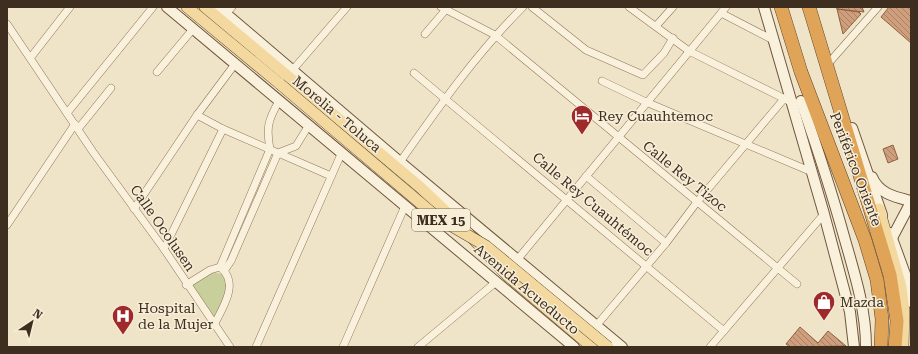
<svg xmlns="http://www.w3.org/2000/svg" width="918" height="354" font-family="'Roboto Serif',serif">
<defs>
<pattern id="building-back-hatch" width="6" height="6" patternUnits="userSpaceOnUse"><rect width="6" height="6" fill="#cf9f7d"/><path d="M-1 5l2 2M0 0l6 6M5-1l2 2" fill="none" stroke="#a98266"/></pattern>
</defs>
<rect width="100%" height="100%" fill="#f0e4c8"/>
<!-- park -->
<path fill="#c9cf9b" d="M211,271L221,274C233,286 221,305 215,318H212L189,285Z"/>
<!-- building -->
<g fill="url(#building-back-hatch)" stroke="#8d5f41">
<path d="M836,7H862L864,12L837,9Z"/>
<path d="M889,7H911V43L881,17Z"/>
<path d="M837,9L859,12L861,14L843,34Z"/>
<path d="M893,145L898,159L888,163L883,149Z"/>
<path d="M800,327L818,343L828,331L846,346L790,347L786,344Z"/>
</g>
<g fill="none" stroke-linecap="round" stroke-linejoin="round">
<!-- street casing -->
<g stroke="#8d765c" stroke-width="8">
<g id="street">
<path d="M441,7L495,35L797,284"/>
<path d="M532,7L586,50L643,75L664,53L673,38"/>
<path d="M629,7L689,51L787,100"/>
<path d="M721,13L773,40"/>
<path d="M226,14L232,7"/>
<path d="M7,24L93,152L164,249L230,347"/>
<path d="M656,26L673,7"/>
<path d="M425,34L448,7"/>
<path d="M31,57L70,7"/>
<path d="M827,65L878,7"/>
<path d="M157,72L193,29"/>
<path d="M290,73L347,7"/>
<path d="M414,73L724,331"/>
<path d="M602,81L646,102L812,172"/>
<path d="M67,113L153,7"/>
<path d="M197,115L223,129L331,176"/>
<path d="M78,129L111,88"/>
<path d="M400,162C438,108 476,54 523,7"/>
<path d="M586,176L666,243"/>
<path d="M134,209L197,115L235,64"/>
<path d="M7,225L75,124"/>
<path d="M164,249L223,129"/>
<path d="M517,260L726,7"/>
<path d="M220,267L270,149C266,128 268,120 279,101"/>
<path d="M224,271L231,261L278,153L296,146L309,125"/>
<path d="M186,285L210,270L220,267C240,283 223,307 214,325"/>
<path d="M596,326L666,243L697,202L783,100"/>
<path d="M256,347L342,152"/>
<path d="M343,347L405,206"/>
<path d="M418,347L496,282"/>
<path d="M710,347L824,214"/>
</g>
</g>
<!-- secondary casing -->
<g stroke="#6f573f" stroke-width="12">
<g id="secondary">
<path d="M167,7L574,347"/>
<path d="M218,7L400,162L622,347"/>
<path d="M764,7L824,214L850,312L854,347"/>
<path d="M801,101C817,147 832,193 845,240C855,275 866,310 866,347"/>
<path d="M852,128L882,215"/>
<path d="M872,177C879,194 895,197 911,201"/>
<path d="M890,233L909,285L911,302"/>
<path d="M892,238L911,202"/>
</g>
</g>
<!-- primary casing -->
<g stroke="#5b4430" stroke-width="12">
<g id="primary">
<path d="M187,7L280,84"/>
<path d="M205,7L420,187L465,230L507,275L592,347"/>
<path d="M879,209L901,287L904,312L903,347"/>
</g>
</g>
<!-- highway casing -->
<g stroke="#5b4430" stroke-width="14">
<g id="highway">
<path d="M781,7L801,72L865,240L877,280L882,319L881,347"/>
<path d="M809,7L890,275L897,321L895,347"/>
</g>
</g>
<!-- street -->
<use href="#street" stroke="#faf1dc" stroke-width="7"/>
<!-- secondary -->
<use href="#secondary" stroke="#faf1dc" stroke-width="10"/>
<!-- primary -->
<use href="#primary" stroke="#f3d9a0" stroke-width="11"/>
<!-- highway -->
<use href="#highway" stroke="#e0a458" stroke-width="13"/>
<!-- primary-bridge casing -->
<g stroke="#5b4430" stroke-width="12" stroke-linecap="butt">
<path id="primary-bridge" d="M280,84L438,218L486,246L608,347"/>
</g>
<!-- primary-bridge -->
<use href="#primary-bridge" stroke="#f3d9a0" stroke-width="11"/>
</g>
<!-- icons -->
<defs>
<g id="hotel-pin" transform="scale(1.15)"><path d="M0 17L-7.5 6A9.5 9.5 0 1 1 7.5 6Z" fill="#9e2a2b" stroke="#f7eed8"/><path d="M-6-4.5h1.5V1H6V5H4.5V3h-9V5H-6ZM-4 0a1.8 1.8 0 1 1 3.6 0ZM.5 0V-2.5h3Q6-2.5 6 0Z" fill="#fff"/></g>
<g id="shop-pin" transform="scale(1.15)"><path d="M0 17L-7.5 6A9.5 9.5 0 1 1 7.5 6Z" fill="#9e2a2b" stroke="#f7eed8"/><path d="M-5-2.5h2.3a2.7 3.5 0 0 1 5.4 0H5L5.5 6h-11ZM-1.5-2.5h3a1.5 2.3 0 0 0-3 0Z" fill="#fff"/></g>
<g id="hospital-pin" transform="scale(1.15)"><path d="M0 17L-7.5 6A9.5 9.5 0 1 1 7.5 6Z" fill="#9e2a2b" stroke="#f7eed8"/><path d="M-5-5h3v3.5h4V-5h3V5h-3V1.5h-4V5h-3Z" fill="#fff"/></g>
</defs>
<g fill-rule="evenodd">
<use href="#hotel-pin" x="582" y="116"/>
<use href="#shop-pin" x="824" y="302"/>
<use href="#hospital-pin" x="123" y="316"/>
</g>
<g text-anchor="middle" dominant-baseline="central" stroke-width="3" stroke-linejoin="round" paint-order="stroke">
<!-- shield labels -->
<rect fill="#f7eed8" stroke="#756857" stroke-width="1" x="412" y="209" width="58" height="22" rx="3"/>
<g font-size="13" font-weight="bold" fill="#3d2e20">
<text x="441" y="220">MEX 15</text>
</g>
<!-- street labels -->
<g font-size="14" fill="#3d2e20" stroke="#f7eed8">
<text transform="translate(337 114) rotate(40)">Morelia - Toluca</text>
<text transform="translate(856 169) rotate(69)">Periférico Oriente</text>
<text transform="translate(685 176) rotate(39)">Calle Rey Tizoc</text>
<text transform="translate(593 204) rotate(40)">Calle Rey Cuauhtémoc</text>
<text transform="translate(163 228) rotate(55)">Calle Ocolusen</text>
<text transform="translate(527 289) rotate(40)">Avenida Acueducto</text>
</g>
<!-- poi labels -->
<g font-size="14" fill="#3d2e20" stroke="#f7eed8" text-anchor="start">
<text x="598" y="116">Rey Cuauhtemoc</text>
<text x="840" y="302">Mazda</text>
<text x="138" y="308">Hospital<tspan x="138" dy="16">de la Mujer</tspan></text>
</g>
</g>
<!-- border -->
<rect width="918" height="354" fill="none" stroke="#3d2e20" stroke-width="16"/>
<!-- north arrow -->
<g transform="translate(32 322) rotate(35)" stroke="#f7eed8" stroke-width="3" paint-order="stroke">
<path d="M0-3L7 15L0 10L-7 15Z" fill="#3d2e20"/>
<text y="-6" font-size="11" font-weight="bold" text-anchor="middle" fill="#3d2e20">N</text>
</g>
</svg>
